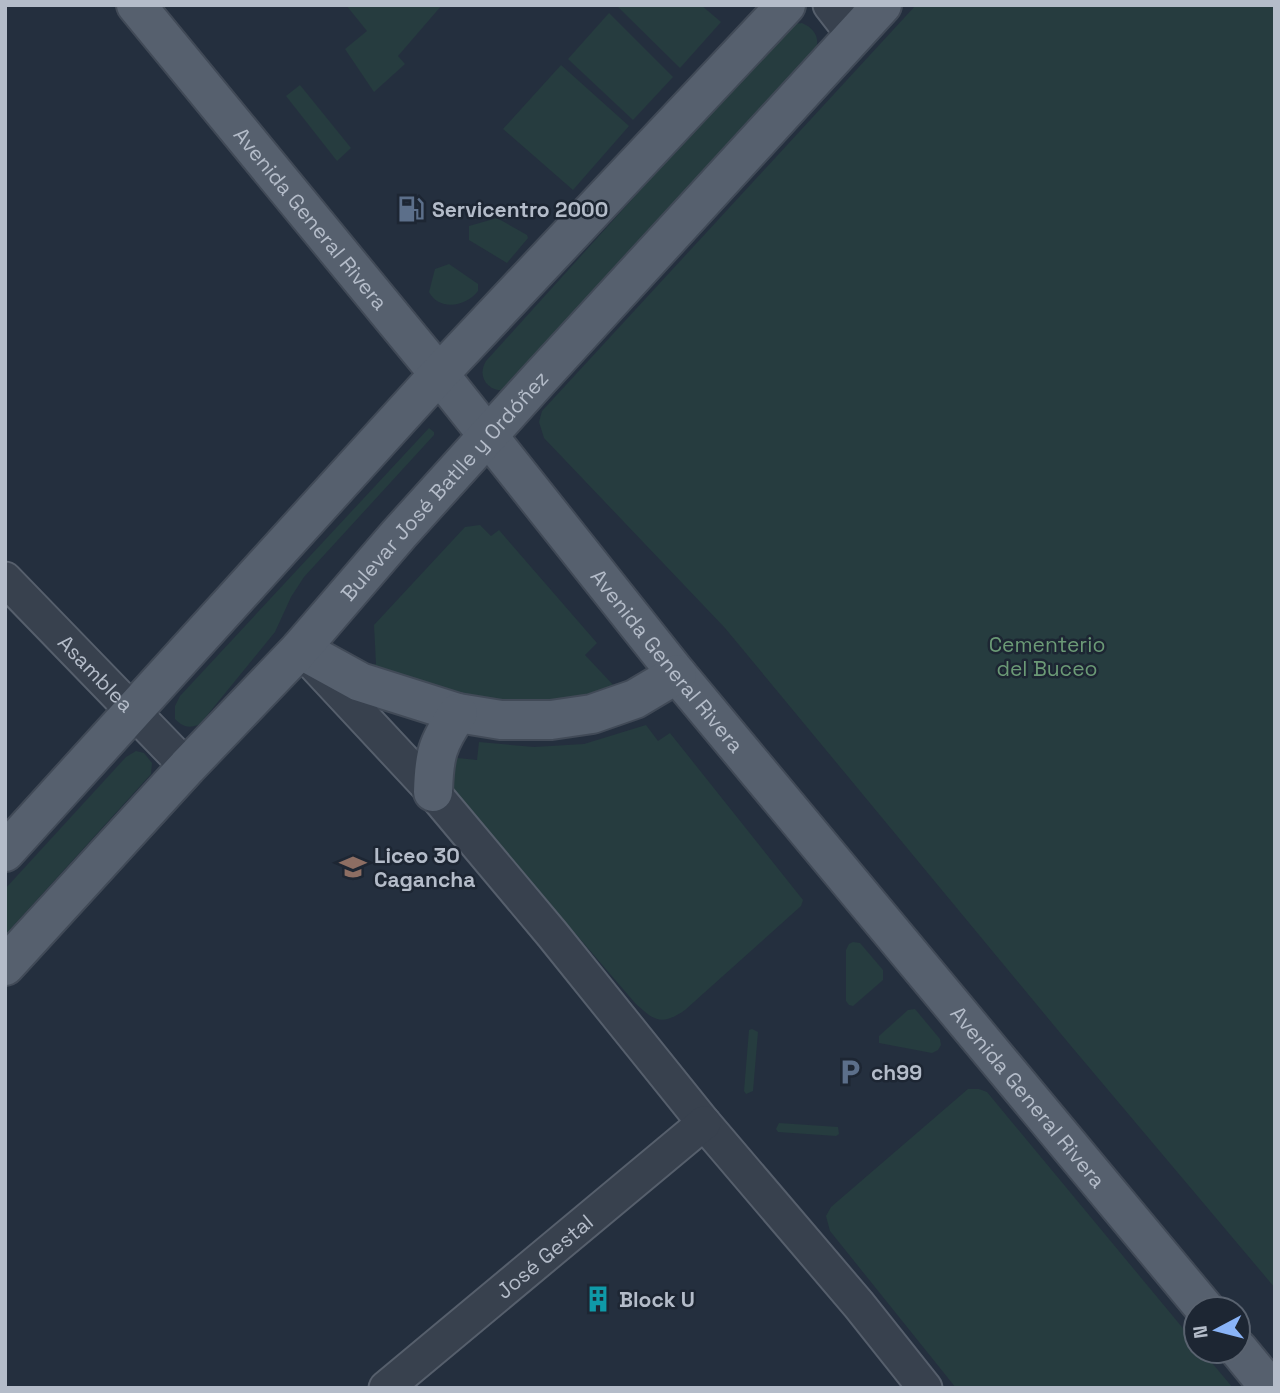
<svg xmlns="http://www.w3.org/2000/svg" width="1280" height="1393" font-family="'Space Grotesk',sans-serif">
<rect width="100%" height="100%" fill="#242f3e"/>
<!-- green -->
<g fill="#263c3f">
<path d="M346,5H442L398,56L405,64L374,92L345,49L367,31Z"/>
<path d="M616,5H701L721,22L680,68Z"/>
<path d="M916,5H1275V1288L1071,1046L725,628L544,438L539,422L542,411Z"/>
<path d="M609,13L673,77L633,120L568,59Z"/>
<path d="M802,23C816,29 821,40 814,53L506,390C489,393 476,377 486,361L785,30L794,24Z"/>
<path d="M561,65L629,126L573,190L503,129Z"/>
<path d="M300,85L351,148L337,161L286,96Z"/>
<path d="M497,218L527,235L528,238L507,263L469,240V226Z"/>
<path d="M449,264L478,284V291C466,307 439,311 429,292L435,269Z"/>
<path d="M429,428L434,432V435L304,577L291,597L275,632L200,724C189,729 183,727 175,719V706L180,696Z"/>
<path d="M480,525L491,536L499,530L597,643L585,655L616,688L561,702H501L448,695L365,666L376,664L374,625L465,527Z"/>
<path d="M646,725L658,741L670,733L803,900L801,906L685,1010C662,1026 654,1021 635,1003L463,803L449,785L448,757L477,760L479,742L534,747L584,744Z"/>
<path d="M136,751L144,753L152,763L151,774L5,935V889L126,757Z"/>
<path d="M853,942L860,943L883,970V980L853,1006L849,1005L846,1001V950L849,944Z"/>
<path d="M915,1009L940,1039L941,1045L938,1050L932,1053L879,1043V1036L908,1010Z"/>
<path d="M752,1029L758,1032L753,1091L746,1094L744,1091L749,1030Z"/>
<path d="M968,1089H979L987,1092L1196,1344V1351H1202L1233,1388H956L830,1231L826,1216L831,1207Z"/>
<path d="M779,1123L838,1127L839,1134L836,1136L778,1132L776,1129Z"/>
</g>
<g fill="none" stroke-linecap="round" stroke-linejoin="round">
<!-- minor casing -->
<g stroke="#565f6c" stroke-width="37">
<g id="minor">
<path d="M830,5L854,36"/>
<path id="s1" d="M5,579L187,767"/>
<path d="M311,661L433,792L552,934L704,1123L859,1305L925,1388"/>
<path id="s2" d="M386,1388L704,1123"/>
</g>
</g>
<!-- major casing -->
<g stroke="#414a57" stroke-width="42">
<g id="major">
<path id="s3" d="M136,5L439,374L677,674L1205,1309"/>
<path d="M300,649L360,682L458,713L501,720H551L592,714L635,699L677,674"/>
<path d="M433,792C434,755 437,744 458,713"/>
<path d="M5,852L439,374L786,5"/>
<path id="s4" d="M5,966L187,767L300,649L399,534L539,379L882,5"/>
<path d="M1238,1349L1270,1388"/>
</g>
</g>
<!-- minor -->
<use href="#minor" stroke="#38414e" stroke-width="33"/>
<!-- major -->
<use href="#major" stroke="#56606e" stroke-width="38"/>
</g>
<!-- icons -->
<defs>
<g id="fuel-bare" transform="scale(2.1)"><path d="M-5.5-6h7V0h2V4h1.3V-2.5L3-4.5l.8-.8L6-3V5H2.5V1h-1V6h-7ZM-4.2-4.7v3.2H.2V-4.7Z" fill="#5c6f8a" stroke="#1d2633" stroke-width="2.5" paint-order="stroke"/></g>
<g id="school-bare" transform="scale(2.1)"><path d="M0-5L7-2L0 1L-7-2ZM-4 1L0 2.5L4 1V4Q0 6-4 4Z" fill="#8d6e63" stroke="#1d2633" stroke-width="2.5" paint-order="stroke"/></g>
<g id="parking-bare" transform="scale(2.1)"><path d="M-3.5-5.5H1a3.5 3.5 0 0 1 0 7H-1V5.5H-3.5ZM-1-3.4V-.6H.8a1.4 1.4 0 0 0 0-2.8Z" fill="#5c6f8a" stroke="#1d2633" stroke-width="2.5" paint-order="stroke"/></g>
<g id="building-bare" transform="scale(2.1)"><path d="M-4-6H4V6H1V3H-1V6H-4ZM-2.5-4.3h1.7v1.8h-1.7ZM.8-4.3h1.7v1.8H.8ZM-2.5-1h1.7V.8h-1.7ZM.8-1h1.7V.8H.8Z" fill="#0f9aa8" stroke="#1d2633" stroke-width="2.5" paint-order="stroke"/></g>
</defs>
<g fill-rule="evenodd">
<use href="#fuel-bare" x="411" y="209"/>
<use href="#school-bare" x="353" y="867"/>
<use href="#parking-bare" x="850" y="1072"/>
<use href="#building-bare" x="598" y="1299"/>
</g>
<g text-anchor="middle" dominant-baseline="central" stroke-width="5" stroke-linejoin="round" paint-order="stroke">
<!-- poi labels -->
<g font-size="21" font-weight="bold" fill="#b4bcc9" stroke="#1d2633" text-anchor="start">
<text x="432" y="209">Servicentro 2000</text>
<text x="374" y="855">Liceo 30<tspan x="374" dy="24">Cagancha</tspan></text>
<text x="871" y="1072">ch99</text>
<text x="619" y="1299">Block U</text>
</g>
<!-- street labels -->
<g font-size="21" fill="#b4bcc9" stroke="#1d2633">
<text stroke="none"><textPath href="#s3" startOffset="276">Avenida General Rivera</textPath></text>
<text stroke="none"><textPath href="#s4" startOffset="651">Bulevar José Batlle y Ordóñez</textPath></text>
<text stroke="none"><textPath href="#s3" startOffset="844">Avenida General Rivera</textPath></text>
<text stroke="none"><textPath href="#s1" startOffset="131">Asamblea</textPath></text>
<text stroke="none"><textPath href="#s3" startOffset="1410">Avenida General Rivera</textPath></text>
<text stroke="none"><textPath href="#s2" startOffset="206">José Gestal</textPath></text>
</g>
<!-- park labels -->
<g font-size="21" fill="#6b9a76" stroke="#1d2633">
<text x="1047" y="644">Cementerio<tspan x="1047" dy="24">del Buceo</tspan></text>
</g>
</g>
<!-- border -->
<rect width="1280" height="1393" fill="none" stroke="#b4bcc9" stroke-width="14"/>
<!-- north arrow -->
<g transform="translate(1217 1330) rotate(263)"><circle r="33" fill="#1d2633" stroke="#59626f" stroke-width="2"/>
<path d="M0-5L12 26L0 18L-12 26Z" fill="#8ab4f8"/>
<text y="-10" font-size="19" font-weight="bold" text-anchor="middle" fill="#b4bcc9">N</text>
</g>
</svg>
